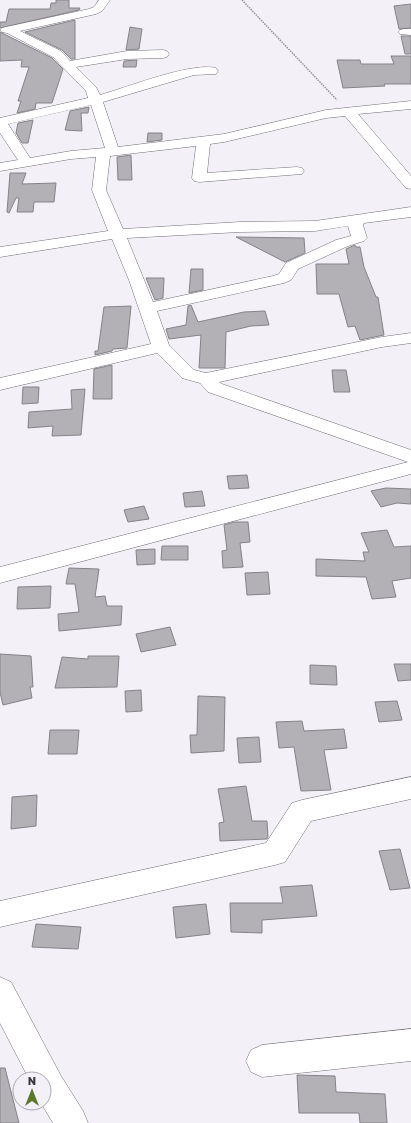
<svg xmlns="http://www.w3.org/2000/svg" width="411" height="1123" font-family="'Golos Text',sans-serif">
<rect width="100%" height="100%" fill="#f3f0f7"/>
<!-- building -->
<g fill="#b3b0b6" stroke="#858288">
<path d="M56,0H69V8H80L79,10L0,28V22H6L9,9H50L51,3H56Z"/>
<path d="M411,4V28L399,29L394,6Z"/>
<path d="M75,20V59H71L62,50L25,32Z"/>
<path d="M130,27L142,29L139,49L126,50Z"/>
<path d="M0,32L52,58L63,69L52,103H36L35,109L17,113L21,101H18L29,67H21L22,60L0,61Z"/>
<path d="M401,36H411V54H405Z"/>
<path d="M391,56H411V84H384L385,86L343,88L337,60H360L361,64H394Z"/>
<path d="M137,60L136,67H123L124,61Z"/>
<path d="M89,107L88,113H81L82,131L65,130L70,111Z"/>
<path d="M33,120L28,143H22L16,133L18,123Z"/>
<path d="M148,133H162V140L147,142Z"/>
<path d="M131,155L132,180H118L117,157Z"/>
<path d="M10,173H26L22,184L56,183L54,202H34L33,212H17L19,198H16L9,213L7,212Z"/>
<path d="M236,237L304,238L305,253L285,262Z"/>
<path d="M355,245L356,247H360L364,267L376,297H378L384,335L360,340L355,326L348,327L339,294H317L316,264H349L346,249Z"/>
<path d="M191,269H203V290L189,293Z"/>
<path d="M146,278H164L163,298L155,300Z"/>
<path d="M191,305L198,322L244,312L265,311L269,325L251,326L226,332L225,368H199L201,335L169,339L166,329L186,325L188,306Z"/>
<path d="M131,306L127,348L113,349L112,351L95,355V351H98L104,307Z"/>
<path d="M112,365V399H93L94,369Z"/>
<path d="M332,370H346L350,392H334Z"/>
<path d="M23,387H39L38,403L22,404Z"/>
<path d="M85,389L81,435L52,436L53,426L28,428L29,412L72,409L71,390Z"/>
<path d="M247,475L249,488L229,489L227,476Z"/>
<path d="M386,488L411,489V504L397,503L381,507L371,491Z"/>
<path d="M202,491L205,506L185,507L183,493Z"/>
<path d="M144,506L149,519L128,522L124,510Z"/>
<path d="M234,522H248L250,542L240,543L243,567L223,568L222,551L227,550L224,525Z"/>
<path d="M387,530L394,547L411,546V578L392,581L396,597L372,599L366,577L316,576V559L365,561L363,552H369L361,533Z"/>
<path d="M162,546H188V560H161Z"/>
<path d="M155,549V564L137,565L136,550Z"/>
<path d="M69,568L99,569L95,597L105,596L107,606H122L121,625L59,631L58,614L79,612L75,584H66Z"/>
<path d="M268,572L270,594L247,595L245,573Z"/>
<path d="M51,586L50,608L17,609L18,587Z"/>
<path d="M170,627L176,645L141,652L136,634Z"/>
<path d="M0,654L31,656L33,687H30L32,698L3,705L0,692Z"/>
<path d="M88,656H119L117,687L55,688L62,657L88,659Z"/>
<path d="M394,664H411V680L398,681Z"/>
<path d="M310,665L336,666L337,685L310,684Z"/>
<path d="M141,690L142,711L126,712L125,691Z"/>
<path d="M198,696L225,697L224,751L191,753L190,735H197Z"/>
<path d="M397,701L402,720L379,722L375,702Z"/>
<path d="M302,721L304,731L344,729L347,748L324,750L331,790L301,791L294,747L279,748L276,722Z"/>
<path d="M50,730H79L77,754H48Z"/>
<path d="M259,737L261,762L239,763L237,738Z"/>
<path d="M246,786L252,821H267L268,837L267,839L220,841L219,823L224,822L218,789Z"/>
<path d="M37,795L36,826L11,829L12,797Z"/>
<path d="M400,849L410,888L390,890L379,851Z"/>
<path d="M312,885L317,916L262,920V933L231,932L230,903H283L280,887Z"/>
<path d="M206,904L210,934L176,938L173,907Z"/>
<path d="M36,924L81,927L78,949L32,947Z"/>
<path d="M0,1068H5L19,1123H0Z"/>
<path d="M297,1075L335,1076L336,1092L385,1094L387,1123H360L359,1113H299Z"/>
</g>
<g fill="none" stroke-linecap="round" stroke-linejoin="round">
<!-- minor casing -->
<g stroke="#716e74" stroke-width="1">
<g id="minor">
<path d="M99,0H110L102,11L96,14L20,31L61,51L70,61L127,51L163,50L167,51L169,54L167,57L163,58L127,59L76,67L96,87L100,95C128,87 191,62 216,68L218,71L216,74L194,75L103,102L118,147L224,134L326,110L411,101V109L358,114L411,176V189L406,188L345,116L326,118L224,142L210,144L207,173L297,167L302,168L304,171L302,174L199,182L194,181L192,178L196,146L110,156L106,190L123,229L240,222L315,221L411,207V217L364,223L363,225L367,238L364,241L348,246L298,269L291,280L284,283L157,311L169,345L194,370L206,373L382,337L411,333V343L382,347L219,382L222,384L411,450V474L0,583V567L408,462L208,392L200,383L182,378L157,353L0,390V378L151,344L129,280L112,239L0,257V247L108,231L92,190L96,157L71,159L0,171V163L18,160L0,133V118L88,98L86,91L53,57L7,33L2,32L0,30L2,28L6,27L89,9L94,7ZM91,105L105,148L71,151L30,158L8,124ZM348,226L351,236L336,240L286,263L279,274L273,276L153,302L127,238L240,232L315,231Z"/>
<path d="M404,29H411V35L400,34L398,32L400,30Z"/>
<path d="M411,777V799L311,821L285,862L275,865L0,927V901L266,843L292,803L302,800Z"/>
<path d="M411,1029V1061L262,1077L251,1072L246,1061L251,1050L262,1045Z"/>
</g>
</g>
<!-- major casing -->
<g stroke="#716e74" stroke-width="1">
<path id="major" d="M0,977L11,982L61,1076L83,1111L88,1123H53L41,1103H44V1079H29L0,1023Z"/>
</g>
<!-- path -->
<path stroke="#959398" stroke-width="1.5" stroke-dasharray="1.5 1" stroke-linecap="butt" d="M242,0L337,100"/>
<!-- minor -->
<use href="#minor" fill="#fff" fill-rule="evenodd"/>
<!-- major -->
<use href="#major" fill="#fff" fill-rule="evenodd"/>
</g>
<!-- north arrow -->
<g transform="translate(32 1091)"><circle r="19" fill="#f3f0f7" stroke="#a9a7ac"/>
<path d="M0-3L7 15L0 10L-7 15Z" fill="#5a772c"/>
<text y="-6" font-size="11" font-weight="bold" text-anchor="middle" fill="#3a393b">N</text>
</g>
</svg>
